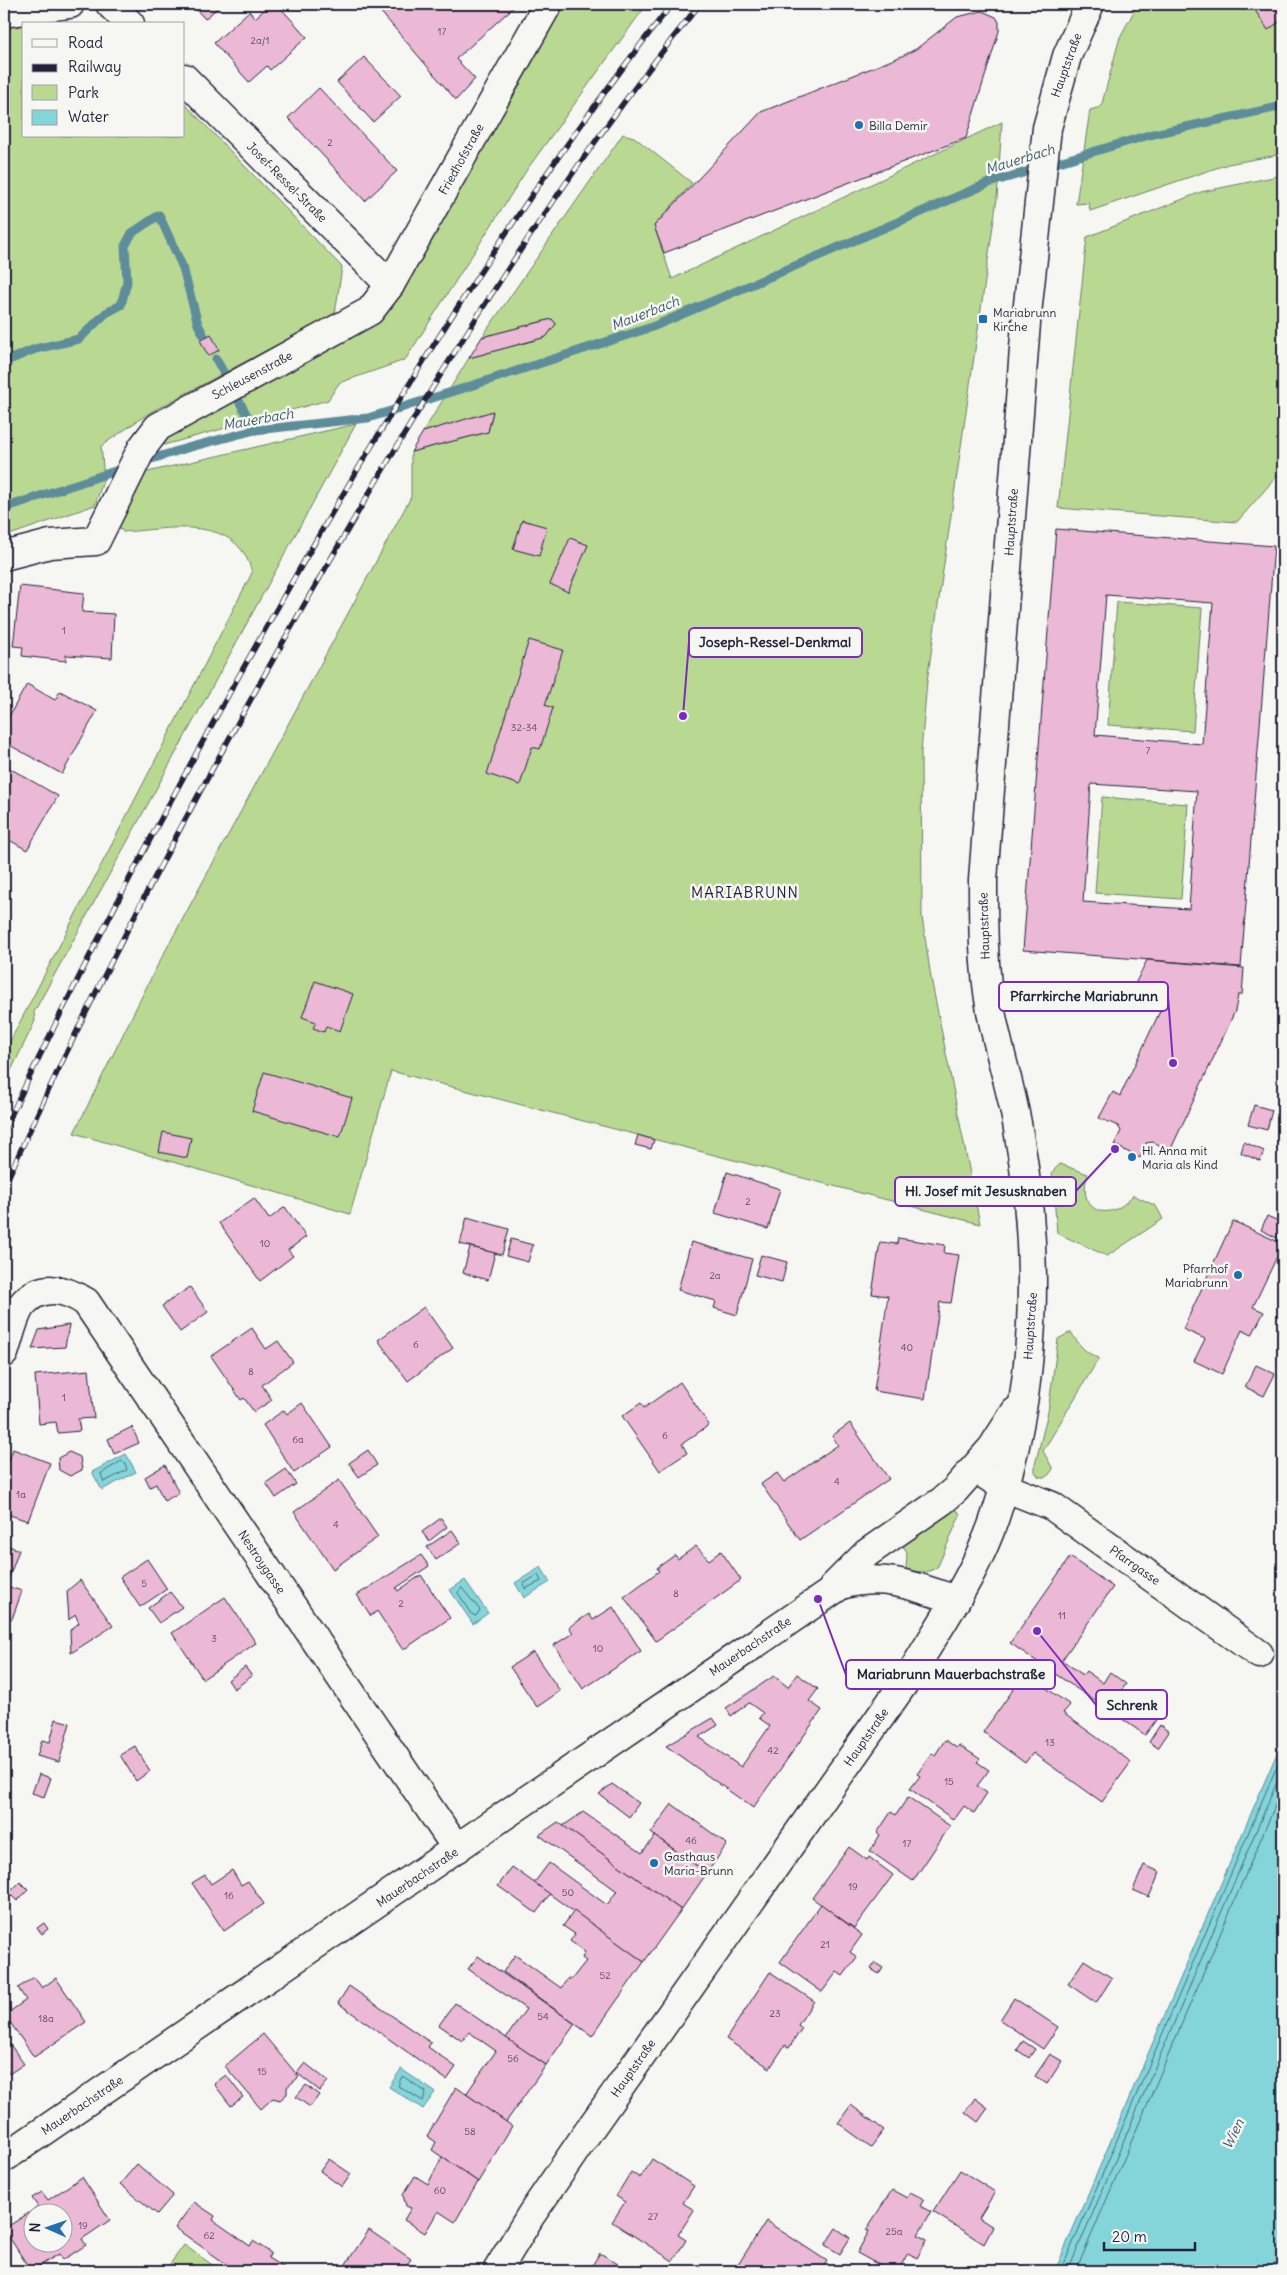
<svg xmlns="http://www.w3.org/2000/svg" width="1287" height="2275" font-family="Delius,sans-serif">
<rect width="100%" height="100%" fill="#f6f6f2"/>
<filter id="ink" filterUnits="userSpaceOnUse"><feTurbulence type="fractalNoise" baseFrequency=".02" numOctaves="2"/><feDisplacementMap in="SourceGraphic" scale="10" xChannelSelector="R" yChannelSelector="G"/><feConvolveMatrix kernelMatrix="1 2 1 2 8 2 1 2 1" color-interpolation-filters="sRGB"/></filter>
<g filter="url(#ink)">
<!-- green -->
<g fill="#b9d993" stroke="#6e7e67">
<path d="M560,4H647L528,168L405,360L339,383L328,400L160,446L174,425L377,321L392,308Z"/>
<path d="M1138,4H1283V154L1228,164L1090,211L1089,203L1076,204L1090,110L1101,107L1120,37Z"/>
<path d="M8,20L47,24H24V136H184V103L342,267L335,314L149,413L101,446L104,478L95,505L4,537V21Z"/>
<path d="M1002,122L997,198L927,681L921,752L922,917L931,978L980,1224L391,1071L350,1214L74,1133L154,972L411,497V452L488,432L493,412L423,432L469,358L546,337L556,324L551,319L482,337L623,134L634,137L692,183L654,226L672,279Z"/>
<path d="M1283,175V469L1237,522L1058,508L1087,237L1201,192Z"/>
<path d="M356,424L34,1012L35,1021L4,1085V1053L252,573C238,513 169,529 123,532L116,522L143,473Z"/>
<path d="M1117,602L1202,608L1193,731L1108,725Z"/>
<path d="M1102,797L1188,804L1181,899L1095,893Z"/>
<path d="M1060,1164L1088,1174C1075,1210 1109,1226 1133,1195L1156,1206L1163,1219L1107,1256L1057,1233L1052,1172Z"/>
<path d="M1071,1332C1079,1345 1085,1353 1099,1358L1043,1451L1053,1469L1047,1477H1039L1035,1472V1465L1048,1412L1058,1339Z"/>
<path d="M950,1509L958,1511L960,1515L938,1566C927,1575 919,1572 906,1569L907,1552L901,1543Z"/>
<path d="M184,2245L221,2271H165Z"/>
</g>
<!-- water -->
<g fill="#84d5da" stroke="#5d8d9a">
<path d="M126,1454L136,1472L102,1490L92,1472Z"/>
<path d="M541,1567L550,1582L524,1598L515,1583Z"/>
<path d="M465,1580L488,1613L473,1624L450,1590Z"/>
<path d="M1283,1739V2271H1055Z"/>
<path d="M401,2069L435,2092L423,2109L389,2087Z"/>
</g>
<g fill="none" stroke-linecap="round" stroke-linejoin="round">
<!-- shore -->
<g stroke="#496a7b" stroke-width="1">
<path d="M122,1461L125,1463L127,1470L104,1482L101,1474Z"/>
<path d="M538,1575L541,1581L525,1589L524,1584Z"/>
<path d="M462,1588L480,1610L476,1616L473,1615L458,1593Z"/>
<path d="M404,2077L426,2092L423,2101L398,2086L401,2078Z"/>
<path d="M1061,2271L1283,1752"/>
<path d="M1068,2271L1283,1768"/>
<path d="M1076,2271L1283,1787"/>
</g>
<!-- stream -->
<g stroke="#5d8d9a" stroke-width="9">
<path d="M216,359L255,430"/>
<path d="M4,362L35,349L79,339L106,313L121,305L127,282L125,246L132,233L159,215L183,268L198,324L205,338"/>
<path d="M142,462L187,448L255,430L368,418L455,391L652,327L989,183L1149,135L1283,106"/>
<path d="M4,508L127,467"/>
</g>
</g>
<!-- building -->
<g fill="#ebb8d6" stroke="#22223b" fill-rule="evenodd">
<path d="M191,4H222L205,19Z"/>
<path d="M271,4H277L307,37L270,70L267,66L249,82L214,43L249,11L255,18Z"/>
<path d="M374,4H517L456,59L475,79L456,100Z"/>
<path d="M1251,4H1283V19L1268,30Z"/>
<path d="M982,11L996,17L999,22V31L966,138L664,253L654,226L761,112L902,56L916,49L957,17Z"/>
<path d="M364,57L401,96L373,122L337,82Z"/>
<path d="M319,88L397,171L365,201L288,118Z"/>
<path d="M552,319L556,324L546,337L469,358L482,337Z"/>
<path d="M211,334L219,350L208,356L200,340Z"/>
<path d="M493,411L488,432L411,452L423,432Z"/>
<path d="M522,520L547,527L539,556L513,549Z"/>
<path d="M1056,529L1274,546L1241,967L1023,950ZM1106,595L1213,603L1202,744L1095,735ZM1091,784L1197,791L1189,909L1083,902Z"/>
<path d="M570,538L588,545L568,592L550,584Z"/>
<path d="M20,586L84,593L82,612L114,614L112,658L66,655V661L22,656L23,647L13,646Z"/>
<path d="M529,640L563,650L545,705L553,708L540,749L532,747L520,785L487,774Z"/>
<path d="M27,684L55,700L60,691L97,711L62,774L4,742V725Z"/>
<path d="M4,765L58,796L27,850L4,837Z"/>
<path d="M1147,960L1244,968L1242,995H1238L1235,1011L1225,1033L1169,1153L1153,1142L1146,1143L1140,1158L1114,1145L1121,1131L1118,1126L1099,1118L1113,1092L1120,1096L1161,1009L1130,994Z"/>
<path d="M315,981L353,994L340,1031L326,1026L324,1032L313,1028L316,1022L302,1017Z"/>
<path d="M264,1072L352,1098L340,1137L252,1111Z"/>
<path d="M1254,1105L1272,1110L1267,1130L1248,1125Z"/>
<path d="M163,1132L191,1138L187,1158L159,1152Z"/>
<path d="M638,1135L654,1140L651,1149L635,1145Z"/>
<path d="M1244,1142L1264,1151L1260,1161L1241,1153Z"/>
<path d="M727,1172L780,1189L768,1229L715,1213Z"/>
<path d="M254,1198L269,1219L285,1207L306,1237L288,1250L293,1256L260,1281L219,1223Z"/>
<path d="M1267,1216L1283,1223L1277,1238L1261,1230Z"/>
<path d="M467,1217L509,1229L502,1255L460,1244Z"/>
<path d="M1233,1221L1283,1244L1253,1307L1264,1312L1252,1335L1242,1330L1222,1374L1194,1361L1205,1339L1183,1329Z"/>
<path d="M898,1238L945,1245L944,1253L959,1255L951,1303L940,1302L925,1399L874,1391L888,1296L872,1294L880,1242L897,1244Z"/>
<path d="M511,1239L533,1245L528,1262L506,1256Z"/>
<path d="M691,1242L752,1259L737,1315L714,1308L716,1301L678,1290Z"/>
<path d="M470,1247L495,1253L488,1280L463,1273Z"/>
<path d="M761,1255L787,1262L782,1282L755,1275Z"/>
<path d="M190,1287L208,1312L180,1332L162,1306Z"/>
<path d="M424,1307L453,1348L408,1381L378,1340Z"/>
<path d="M69,1325L65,1347L32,1349L39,1330Z"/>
<path d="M252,1328L266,1349L278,1341L293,1362L262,1385L272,1400L254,1412L244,1398L241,1400L211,1356Z"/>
<path d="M1256,1365L1275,1374L1264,1396L1245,1387Z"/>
<path d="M89,1370L94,1418L78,1419L80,1431L58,1433L56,1422L39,1424L35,1375Z"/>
<path d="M680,1382L709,1425L682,1444L687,1453L660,1471L622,1416L641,1403L644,1408Z"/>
<path d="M302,1403L332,1447L294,1473L263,1425L284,1410L287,1414Z"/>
<path d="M850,1423L889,1479L800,1540L761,1484L777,1473L784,1482L838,1445L832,1436Z"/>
<path d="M132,1427L139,1443L114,1454L108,1439Z"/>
<path d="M13,1449L50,1463L28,1521L4,1513V1474Z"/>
<path d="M368,1450L377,1465L359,1477L349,1463Z"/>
<path d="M69,1452L80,1457L82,1470L70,1476L59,1470L58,1458Z"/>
<path d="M165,1465L179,1493L164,1501L156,1484L150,1487L145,1477Z"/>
<path d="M286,1469L296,1484L276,1498L266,1483Z"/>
<path d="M339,1480L378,1537L333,1569L294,1512Z"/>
<path d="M441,1518L447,1527L429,1541L422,1532Z"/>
<path d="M452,1530L461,1543L436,1560L427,1547Z"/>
<path d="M4,1544L19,1550L6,1586L22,1591L12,1619L4,1617Z"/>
<path d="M696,1546L709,1560L721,1551L741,1580L656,1641L624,1597L659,1571L657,1568L675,1555L678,1559Z"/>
<path d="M421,1555L429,1566L396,1588L398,1591L421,1575L450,1618L403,1650L377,1611L371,1616L357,1595Z"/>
<path d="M1070,1557L1113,1587L1062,1660L1083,1675L1086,1671L1103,1683L1110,1672L1126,1684L1108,1710L1010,1643Z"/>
<path d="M147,1559L167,1589L140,1607L120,1577Z"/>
<path d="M80,1580L113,1626L71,1653L70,1630L79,1623L75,1614L69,1620L67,1591Z"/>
<path d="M170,1592L182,1607L159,1623L148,1608Z"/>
<path d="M225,1597L256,1643L203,1679L172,1633Z"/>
<path d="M613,1607L641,1651L583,1689L554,1645L573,1633L569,1627L589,1614L593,1620Z"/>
<path d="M533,1652L560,1691L537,1707L510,1667Z"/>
<path d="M245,1667L252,1676L234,1689L228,1680Z"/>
<path d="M1025,1673L1070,1705L1063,1713L1131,1762L1102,1802L1033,1753L1025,1763L983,1732Z"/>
<path d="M797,1674L818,1689L809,1701L822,1710L753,1808L666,1746L713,1718L718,1725L699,1737L741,1767L770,1726L759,1718L763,1713L749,1703L731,1716L726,1708L774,1676L788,1687Z"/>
<path d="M1133,1694L1161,1713L1145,1735L1118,1716Z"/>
<path d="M56,1719L70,1723L59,1762L37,1756L42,1740L50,1742Z"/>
<path d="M1160,1725L1169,1732L1158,1748L1149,1742Z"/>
<path d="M945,1740L957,1748L959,1745L980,1759L977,1762L989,1770L977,1786L987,1793L974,1813L964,1806L954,1820L910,1789L920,1776L917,1774L932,1753L935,1755Z"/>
<path d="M135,1746L150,1771L136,1781L120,1755Z"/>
<path d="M39,1774L51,1778L44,1797L32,1793Z"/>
<path d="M612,1784L639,1803L629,1817L599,1794Z"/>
<path d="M908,1797L950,1826L913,1881L870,1851L880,1835L877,1833L891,1812L896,1815Z"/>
<path d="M672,1804L727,1844L707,1873L651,1833Z"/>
<path d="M583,1812L642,1853L655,1836L707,1873L681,1910L563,1826Z"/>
<path d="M558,1822L681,1910L644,1962L534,1883L549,1863L607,1905L617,1891L539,1835Z"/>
<path d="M849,1847L867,1860L869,1857L893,1875L854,1928L812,1898Z"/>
<path d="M1144,1865L1160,1872L1149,1897L1133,1890Z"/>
<path d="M512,1867L550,1894L536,1913L498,1886Z"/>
<path d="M232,1870L241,1885L248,1881L264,1904L224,1931L192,1883L205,1875L211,1884Z"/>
<path d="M20,1882L28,1890L17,1901L9,1893Z"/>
<path d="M821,1904L862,1935L850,1952L857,1957L843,1976L837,1972L822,1992L780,1962Z"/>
<path d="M574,1911L644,1962L592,2036L503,1972L515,1955L561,1988L568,1978L571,1980L586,1961L582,1958L585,1952L570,1941L575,1934L563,1926Z"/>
<path d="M44,1923L48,1929L42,1934L37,1928Z"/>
<path d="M478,1956L575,2024L546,2065L506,2038L526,2009L468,1969Z"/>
<path d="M1084,1960L1112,1978L1096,2003L1068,1984Z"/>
<path d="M875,1963L883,1968L879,1974L871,1969Z"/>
<path d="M770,1972L814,2001L798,2025L802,2028L789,2048L785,2045L770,2068L726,2039Z"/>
<path d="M34,1977L42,1988L56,1978L86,2022L34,2057L5,2015L26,2000L18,1988Z"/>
<path d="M349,1986L431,2043L428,2047L456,2067L447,2080L338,2003Z"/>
<path d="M1014,1998L1058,2027L1043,2049L1000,2020Z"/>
<path d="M455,2003L546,2065L506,2122L466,2094L496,2051L469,2032L462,2041L439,2025Z"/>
<path d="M263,2034L299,2077L287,2087V2094L280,2100L273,2098L261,2109L225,2066Z"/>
<path d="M4,2036L24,2064L9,2074L4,2066Z"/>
<path d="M1023,2041L1035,2049L1029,2058L1017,2050Z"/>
<path d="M1050,2054L1062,2061L1047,2084L1035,2076Z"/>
<path d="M305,2063L328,2081L320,2091L297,2073Z"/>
<path d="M226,2075L243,2097L231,2106L214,2084Z"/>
<path d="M306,2085L319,2095L310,2107L296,2097Z"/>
<path d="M456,2087L512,2126L478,2182L432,2150L436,2142L427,2136Z"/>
<path d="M975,2098L988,2108L978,2122L965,2112Z"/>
<path d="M851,2105L884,2130L871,2147L838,2123Z"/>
<path d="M442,2157L478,2182L455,2222L438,2211L425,2233L404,2220L411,2208L406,2206L403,2195L415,2176L428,2184Z"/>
<path d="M329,2159L351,2174L342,2187L320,2171Z"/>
<path d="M652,2159L694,2186L683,2203L694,2210L678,2235L686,2240L673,2261L612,2222L625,2202L616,2196L631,2172L640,2178Z"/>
<path d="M137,2164L173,2195L157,2214L120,2184Z"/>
<path d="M960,2170L995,2192L979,2218L993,2227L984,2244L933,2212Z"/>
<path d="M82,2177L110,2220L82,2239L86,2245L63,2260L59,2254L31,2271L4,2229L38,2207L32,2198L42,2192L48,2200ZM32,2212H62V2242H32Z"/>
<path d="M892,2190L907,2198L910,2192L924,2199L920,2206L931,2212L918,2235L927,2240L917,2258L908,2253L898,2271H890L857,2253L869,2231L866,2230Z"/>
<path d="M194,2202L215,2216L213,2220L250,2246L253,2241L271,2253L268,2258L289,2271H236L175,2228Z"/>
<path d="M766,2221L827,2261L820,2271H734Z"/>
<path d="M836,2228L850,2238L840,2254L825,2245Z"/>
<path d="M369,2230L411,2259L403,2271H341Z"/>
<path d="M600,2253L629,2271H580L583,2267L589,2270Z"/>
</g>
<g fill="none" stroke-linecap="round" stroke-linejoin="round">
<!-- minor casing -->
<g stroke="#22223b" stroke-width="31">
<g id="minor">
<path d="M110,4L130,24"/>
<path d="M4,13L70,4"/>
<path d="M184,78L390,285"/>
<path d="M4,556L50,544L96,541L142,448L158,427L370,311L390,285L548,4"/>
<path d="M4,1353C9,1339 13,1318 21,1306C39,1283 65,1288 86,1302L457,1849"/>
<path d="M976,1469L1004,1487L1052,1506L1259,1654"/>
</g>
</g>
<!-- major casing -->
<g stroke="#22223b" stroke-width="31">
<g id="major">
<path d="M834,1586L867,1553L942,1501L955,1490L992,1448L1015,1412"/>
<path d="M4,2158L841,1585C884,1573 914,1586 956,1600"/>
<path d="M497,2271L531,2215L592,2126L914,1669C943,1620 977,1572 995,1517C1038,1392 1041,1253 1017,1123C1010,1085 998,1049 991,1011C983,968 983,923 983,880L1026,323L1047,128L1067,56L1090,4"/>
</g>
</g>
<!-- minor -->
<use href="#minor" stroke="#f6f6f2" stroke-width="28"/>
<!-- major -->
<use href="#major" stroke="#f6f6f2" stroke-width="28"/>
<!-- rail casing -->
<g stroke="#22223b" stroke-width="5.5">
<g id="rail">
<path d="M4,1130C101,926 208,726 322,530C428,348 541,170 672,4"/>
<path d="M4,1187C100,972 211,765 329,562C441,368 559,178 700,4"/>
</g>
</g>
<!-- rail -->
<use href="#rail" stroke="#f6f6f2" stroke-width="4" stroke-dasharray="11" stroke-linecap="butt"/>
</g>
</g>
<!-- markers -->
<g fill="#1f6fb2" stroke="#f6f6f2" stroke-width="2">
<circle cx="859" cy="125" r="5"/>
<rect x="978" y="314" width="10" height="10" rx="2.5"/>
<circle cx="1132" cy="1157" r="5"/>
<circle cx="1238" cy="1275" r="5"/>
<circle cx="654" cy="1863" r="5"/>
</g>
<g text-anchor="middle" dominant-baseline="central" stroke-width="5" stroke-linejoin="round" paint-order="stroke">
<!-- number labels -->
<g font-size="10" fill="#544862">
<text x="442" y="31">17</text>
<text x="260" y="40">2a/1</text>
<text x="330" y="142">2</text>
<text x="64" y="630">1</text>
<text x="524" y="727">32-34</text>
<text x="1148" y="750">7</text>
<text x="748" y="1201">2</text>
<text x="265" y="1243">10</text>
<text x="715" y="1275">2a</text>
<text x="416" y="1344">6</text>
<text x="907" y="1347">40</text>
<text x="251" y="1371">8</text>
<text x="64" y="1397">1</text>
<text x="665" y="1435">6</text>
<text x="298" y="1439">6a</text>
<text x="837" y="1481">4</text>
<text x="21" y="1494">1a</text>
<text x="336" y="1524">4</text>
<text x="144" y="1583">5</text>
<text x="676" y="1593">8</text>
<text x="401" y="1603">2</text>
<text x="1062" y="1615">11</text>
<text x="214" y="1638">3</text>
<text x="598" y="1648">10</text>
<text x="1050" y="1742">13</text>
<text x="773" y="1750">42</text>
<text x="949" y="1781">15</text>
<text x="691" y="1840">46</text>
<text x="907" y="1843">17</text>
<text x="853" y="1886">19</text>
<text x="568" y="1892">50</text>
<text x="229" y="1895">16</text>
<text x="825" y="1944">21</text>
<text x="605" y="1975">52</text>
<text x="775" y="2013">23</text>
<text x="543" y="2016">54</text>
<text x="46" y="2018">18a</text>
<text x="513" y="2058">56</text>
<text x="262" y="2071">15</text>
<text x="470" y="2131">58</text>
<text x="440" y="2190">60</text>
<text x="653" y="2216">27</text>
<text x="83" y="2225">19</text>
<text x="894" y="2231">25a</text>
<text x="209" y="2235">62</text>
</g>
<!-- street labels -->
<g font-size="12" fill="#22223b" stroke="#f6f6f2">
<text transform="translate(1066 65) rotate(-70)">Hauptstraße</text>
<text transform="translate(461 159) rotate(-61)">Friedhofstraße</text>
<text transform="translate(287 182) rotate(45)">Josef-Ressel-Straße</text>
<text transform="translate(252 375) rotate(-28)">Schleusenstraße</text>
<text transform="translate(1011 522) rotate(-86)">Hauptstraße</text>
<text transform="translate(984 926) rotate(-92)">Hauptstraße</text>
<text transform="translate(1030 1326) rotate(-86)">Hauptstraße</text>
<text transform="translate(262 1562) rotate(56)">Nestroygasse</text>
<text transform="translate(1135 1565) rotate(35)">Pfarrgasse</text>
<text transform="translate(750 1646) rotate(-34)">Mauerbachstraße</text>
<text transform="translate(866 1737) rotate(-55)">Hauptstraße</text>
<text transform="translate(417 1877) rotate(-34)">Mauerbachstraße</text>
<text transform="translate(633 2068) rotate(-55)">Hauptstraße</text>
<text transform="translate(82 2105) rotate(-34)">Mauerbachstraße</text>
</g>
<!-- poi labels -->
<g font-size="12" fill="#22223b" stroke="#f6f6f2" text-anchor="start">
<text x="869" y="125">Billa Demir</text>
<text x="993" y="312">Mariabrunn<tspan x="993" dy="14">Kirche</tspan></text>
<text x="1142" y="1150">Hl. Anna mit<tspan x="1142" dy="14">Maria als Kind</tspan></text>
<text x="1228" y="1268" text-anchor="end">Pfarrhof<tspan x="1228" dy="14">Mariabrunn</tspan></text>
<text x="664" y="1856">Gasthaus<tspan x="664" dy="14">Maria-Brunn</tspan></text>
</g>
<!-- water labels -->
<g font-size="14" font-style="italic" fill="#3f586b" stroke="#f6f6f2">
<text transform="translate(1020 159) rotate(-17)">Mauerbach</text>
<text transform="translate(645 313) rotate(-21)">Mauerbach</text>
<text transform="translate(258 419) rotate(-10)">Mauerbach</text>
<text transform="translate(1233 2134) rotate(-64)">Wien</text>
</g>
<!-- quarter labels -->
<g font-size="15" letter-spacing="1" fill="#22223b" stroke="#f6f6f2">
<text x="745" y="892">MARIABRUNN</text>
</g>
</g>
<!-- callouts -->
<path fill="none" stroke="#7b2cbf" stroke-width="2" d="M683 716L689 642M1173 1063L1168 996M1115 1149L1076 1191M818 1599L846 1675M1037 1631L1096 1705"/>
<g fill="#7b2cbf" stroke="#f6f6f2" stroke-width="2">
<circle cx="683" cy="716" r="5"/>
<circle cx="1173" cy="1063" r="5"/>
<circle cx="1115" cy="1149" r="5"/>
<circle cx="818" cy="1599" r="5"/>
<circle cx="1037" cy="1631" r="5"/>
</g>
<g fill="#f6f6f2" stroke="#7b2cbf" stroke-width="2">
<rect x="689" y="628" width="173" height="29" rx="5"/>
<rect x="999" y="982" width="169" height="29" rx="5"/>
<rect x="895" y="1177" width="181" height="29" rx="5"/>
<rect x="846" y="1660" width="209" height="29" rx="5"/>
<rect x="1096" y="1690" width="71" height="29" rx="5"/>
</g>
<g font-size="14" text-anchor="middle" font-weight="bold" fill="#22223b">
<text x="775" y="647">Joseph-Ressel-Denkmal</text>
<text x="1084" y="1001">Pfarrkirche Mariabrunn</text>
<text x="986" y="1196">Hl. Josef mit Jesusknaben</text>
<text x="951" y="1679">Mariabrunn Mauerbachstraße</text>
<text x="1132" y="1710">Schrenk</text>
</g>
<!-- margin -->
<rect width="1287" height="2275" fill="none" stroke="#f6f6f2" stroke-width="20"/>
<rect x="10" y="10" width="1267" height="2255" fill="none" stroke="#22223b" stroke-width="2" filter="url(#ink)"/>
<!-- legend -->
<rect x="22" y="22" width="162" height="115" fill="#f6f6f2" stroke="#a1a1a9"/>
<rect x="32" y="39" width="25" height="8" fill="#f6f6f2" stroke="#a1a1a9"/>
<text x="68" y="48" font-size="15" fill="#22223b">Road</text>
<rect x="32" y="64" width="25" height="8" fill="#22223b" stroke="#a1a1a9"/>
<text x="68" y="72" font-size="15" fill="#22223b">Railway</text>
<rect x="32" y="85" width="25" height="15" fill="#b9d993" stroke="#a1a1a9"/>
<text x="68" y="98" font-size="15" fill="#22223b">Park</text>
<rect x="32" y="110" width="25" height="15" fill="#84d5da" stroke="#a1a1a9"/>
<text x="68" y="122" font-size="15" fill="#22223b">Water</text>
<!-- north arrow -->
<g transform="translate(48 2228) rotate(272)"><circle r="24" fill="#f6f6f2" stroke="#a1a1a9"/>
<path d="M0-4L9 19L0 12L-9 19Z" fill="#1f6fb2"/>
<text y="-8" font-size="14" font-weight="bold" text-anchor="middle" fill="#22223b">N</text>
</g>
<!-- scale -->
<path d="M1104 2242v8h91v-8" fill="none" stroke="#22223b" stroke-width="2.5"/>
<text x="1112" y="2242" font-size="15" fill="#22223b" stroke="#f6f6f2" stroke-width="4" paint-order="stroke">20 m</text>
</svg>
